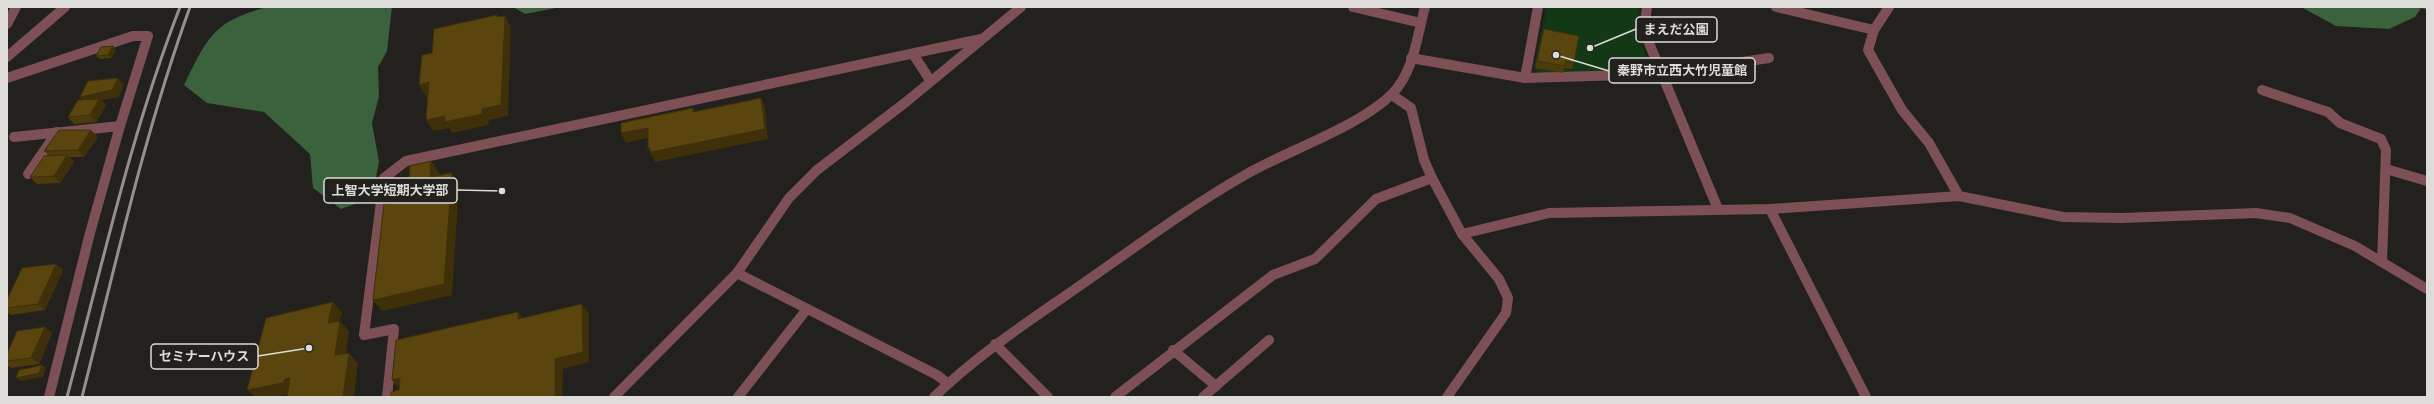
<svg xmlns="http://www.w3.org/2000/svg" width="2434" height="404" font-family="Karla,'Noto Sans JP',sans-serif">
<rect width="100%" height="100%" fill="#23211d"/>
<!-- green -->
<path fill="#123816" d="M1547,7H1640L1637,33L1649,64L1645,69L1541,75L1534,68Z"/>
<!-- forest -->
<g fill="#3a623c">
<path d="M268,7H392L387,51L378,67L379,96L372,123L379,162L372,198L341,209L313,188L310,154L264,112L207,103L184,85C207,38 214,20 268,7Z"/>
<path d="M513,7H561L525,14Z"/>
<path d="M2301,7H2427V10L2421,8L2415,17L2389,29L2336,26Z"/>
</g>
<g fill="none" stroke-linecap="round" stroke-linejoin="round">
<!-- service -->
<g stroke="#7c5054" stroke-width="10">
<path d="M1353,7L1421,23"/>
<path d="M1776,7L1874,30"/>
<path d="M1889,7L1874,30L1868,50L1902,110L1929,143L1959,196"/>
<path d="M913,54L930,80"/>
<path d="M1660,74L1769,58"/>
<path d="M7,78L133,36H148L120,126"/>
<path d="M2262,90L2328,112L2340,123L2381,139L2386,150L2382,262"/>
<path d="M2386,169L2427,181"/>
<path d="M28,174L57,132"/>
<path d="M1770,209L1866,397"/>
<path d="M737,273L789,198L817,170L906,102L1021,7"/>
<path d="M995,344L1048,397"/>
<path d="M1173,350L1216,386"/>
<path d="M387,397L394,329L364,335L384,178L406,161L981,39"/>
<path d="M1115,397L1273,275L1315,259L1376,199L1432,178"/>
<path d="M1203,397L1269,340"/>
</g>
<!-- minor -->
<g stroke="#7c5054" stroke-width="10">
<path d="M1647,7L1644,31L1718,209"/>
<path d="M7,24L16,7"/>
<path d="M7,57L65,7"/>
<path d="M1411,58L1525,78L1660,74"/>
<path d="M1525,78L1538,7"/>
<path d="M1392,95L1411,108L1424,160L1432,178L1462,234L1499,279L1508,298L1506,313L1447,397"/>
<path d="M14,137L120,126L90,233L49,397"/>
<path d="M1462,234L1549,213L1770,209L1959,196L2063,217L2122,218L2256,213L2290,218L2355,246L2427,289"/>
<path d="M614,397L737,273L937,375L947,383"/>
<path d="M738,397L807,309"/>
</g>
<!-- tertiary -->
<path stroke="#7c5054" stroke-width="10" d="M934,397C978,354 1028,322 1078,287C1133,249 1187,208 1245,175C1288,150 1359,127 1392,94C1414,72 1417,36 1425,7"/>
<!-- rail -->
<g stroke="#92918d" stroke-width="3">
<path d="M67,397C102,266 131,133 180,7"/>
<path d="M82,397C115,267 144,134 190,7"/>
</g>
</g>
<!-- wall -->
<g fill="#4d3b0c">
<path d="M1544,29L1574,63L1572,69L1564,68L1563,73L1535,68Z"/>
<path d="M116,50L111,58L100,59L96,56Z"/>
<path d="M124,85L118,97L101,100L106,105L96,122L74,124L68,117L83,100Z"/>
<path d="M98,137L84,157H69L74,162L60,183L37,184L30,177L50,156L44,151Z"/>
<path d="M56,264L63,270L45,310L11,315L7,312V300Z"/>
<path d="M45,327L52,333L39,364L11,368L7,365V354Z"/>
</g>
<!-- shaded-wall -->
<g fill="#3f300a">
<path d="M505,16L511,27L508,116L489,120L488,125L452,133L449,128L433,131L426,120Z"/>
<path d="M113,46L116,50L111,58L108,55Z"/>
<path d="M118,78L124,85L118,97L101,100L106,105L96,122L90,115L86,104L80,97Z"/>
<path d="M429,82L437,94L426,96L419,85Z"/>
<path d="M761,98L765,108L768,139L655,162L648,148Z"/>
<path d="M648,128L652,137L626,143L621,133Z"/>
<path d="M91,130L98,137L84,157L78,150Z"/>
<path d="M67,155L74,162L60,183L54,176Z"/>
<path d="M431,161L439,172L438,188L430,177Z"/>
<path d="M452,173L459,184L452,295L382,311L373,300Z"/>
<path d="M56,264L63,270L45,310L38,304Z"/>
<path d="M333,302L342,313L337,333L328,323Z"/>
<path d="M582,304L589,314V362L563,369L562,397H555V359Z"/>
<path d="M518,312L526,322L518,319Z"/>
<path d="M340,321L349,331L344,366L335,355Z"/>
<path d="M45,327L52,333L39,364L31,358Z"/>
<path d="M349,353L358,363L354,397H343Z"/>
<path d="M42,365L46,368L43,377L20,381L16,378Z"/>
<path d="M290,378L293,393L272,397H255L247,390L285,379Z"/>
<path d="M400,378L401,390L392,380Z"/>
</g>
<!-- building -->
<g fill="#5a450e" stroke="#3f300a">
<path d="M497,15V17L505,16L501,105L482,109V114L445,122V116L426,120L429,82L419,85L422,55L432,53L434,29Z"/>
<path d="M1544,29L1579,36L1574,63L1566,61L1565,66L1537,61Z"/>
<path d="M113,46L108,55L96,56L101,47Z"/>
<path d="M118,78L112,90L80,97L88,81Z"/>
<path d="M761,98L765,129L651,152L650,148H648V128L621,133V123L693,108V112Z"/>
<path d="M99,99L90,115L68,117L78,100Z"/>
<path d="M59,130H91L78,150L44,151Z"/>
<path d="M67,155L54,176L30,177L44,156Z"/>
<path d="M431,161L430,177L452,173L444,284L373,300L386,186L409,181L410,166Z"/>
<path d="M56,264L38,304L7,308V300L22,268Z"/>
<path d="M333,302L328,323L340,321L335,355L349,353L343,397H287L290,378L285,379L283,383L247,390L266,318Z"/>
<path d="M582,304L583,352L555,359V397H391V392L399,390L400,378L392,380L396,340L518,312V319Z"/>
<path d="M45,327L31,358L7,361V354L17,331Z"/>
<path d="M42,365L39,373L16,378L19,370Z"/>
</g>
<!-- callouts -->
<path fill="none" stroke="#dddcd9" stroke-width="1.5" d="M1590 48L1636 29M1556 55L1609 71M502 191L457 190M309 348L258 356"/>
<g fill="#dddcd9" stroke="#23211d" stroke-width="1.5">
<circle cx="1590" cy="48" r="4"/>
<circle cx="1556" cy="55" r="4"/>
<circle cx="502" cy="191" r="4"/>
<circle cx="309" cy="348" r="4"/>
</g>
<g fill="#23211d" stroke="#dddcd9" stroke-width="1.5">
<rect x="1636" y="17" width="81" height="25" rx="4"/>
<rect x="1609" y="58" width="146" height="25" rx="4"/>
<rect x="324" y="178" width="133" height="25" rx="4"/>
<rect x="151" y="344" width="107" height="25" rx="4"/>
</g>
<g font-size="13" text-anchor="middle" font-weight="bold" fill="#dddcd9">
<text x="1676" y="34">まえだ公園</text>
<text x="1682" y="75">秦野市立西大竹児童館</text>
<text x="390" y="195">上智大学短期大学部</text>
<text x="204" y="361">セミナーハウス</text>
</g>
<!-- border -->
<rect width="2434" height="404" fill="none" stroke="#dddcd9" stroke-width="16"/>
</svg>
